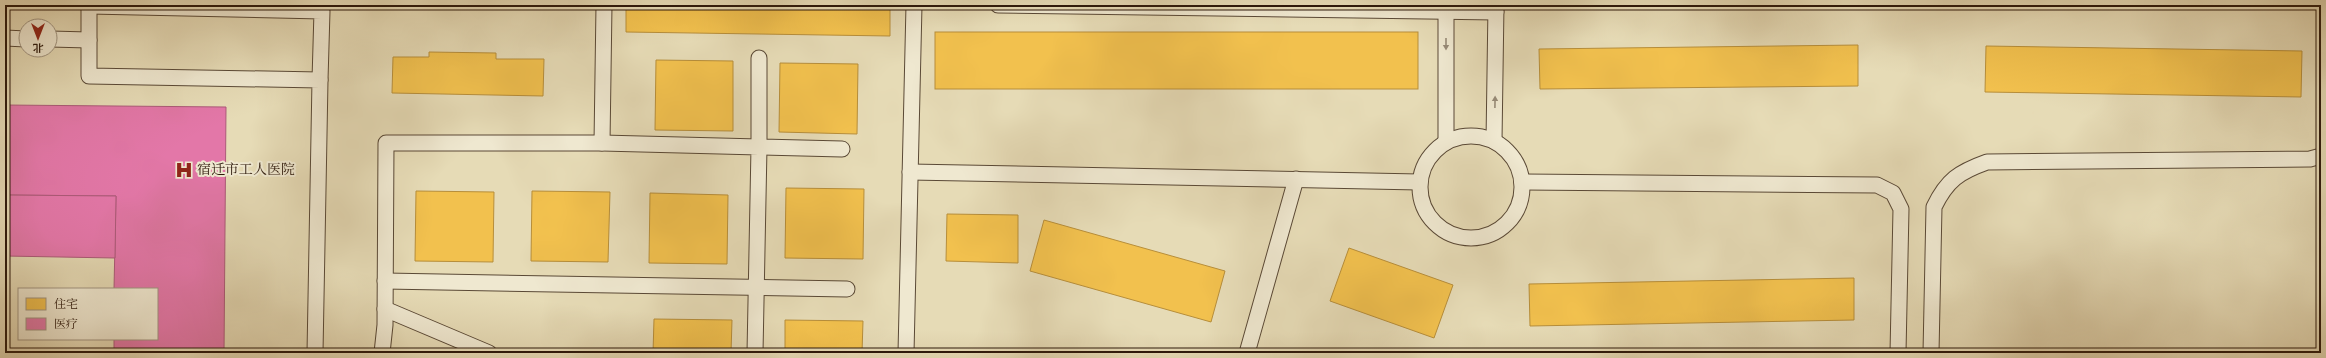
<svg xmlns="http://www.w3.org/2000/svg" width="2326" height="358" font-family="Vollkorn,'Noto Serif SC',serif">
<rect width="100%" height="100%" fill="#e6dbb6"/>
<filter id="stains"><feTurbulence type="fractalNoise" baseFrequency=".005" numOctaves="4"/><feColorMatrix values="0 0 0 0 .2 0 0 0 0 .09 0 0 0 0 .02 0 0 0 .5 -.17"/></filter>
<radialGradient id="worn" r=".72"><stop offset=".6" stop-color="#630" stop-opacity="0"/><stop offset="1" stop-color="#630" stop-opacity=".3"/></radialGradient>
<!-- homes -->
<g fill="#f2c14e" stroke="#b78e3a">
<path d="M626,5H890V36L626,32Z"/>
<rect x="935" y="32" width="483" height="57"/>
<path d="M1858,45V86L1540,89L1539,49Z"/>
<path d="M1986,46L2302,51L2301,97L1985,92Z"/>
<path d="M429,52L496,53V59H544L543,96L392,93L393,57H429Z"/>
<path d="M656,60L733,61V131L655,130Z"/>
<path d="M780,63L858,64L857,134L779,132Z"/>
<path d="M786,188L864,189L863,259L785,258Z"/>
<path d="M416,191L494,192L493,262L415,261Z"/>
<path d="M532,191L610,192L608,262L531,261Z"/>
<path d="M650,193L728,195L727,264L649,263Z"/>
<path d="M947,214L1018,215V263L946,261Z"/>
<path d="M1044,220L1225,271L1211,322L1030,271Z"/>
<path d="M1349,248L1453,285L1434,338L1330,301Z"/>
<path d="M1854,278V320L1530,326L1529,284Z"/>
<path d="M654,319L732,320L731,353H653Z"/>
<path d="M785,320L863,321L862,353H785Z"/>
</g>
<!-- health -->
<g fill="#e377a8" stroke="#ac5a79">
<path d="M5,105L226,107L224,353H114V339H157V289H114L116,196L5,195Z"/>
<path d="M5,195L116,196L115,258L5,256Z"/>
</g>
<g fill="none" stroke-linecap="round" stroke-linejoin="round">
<!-- lane casing -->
<g stroke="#5a4936" stroke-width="17">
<g id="lane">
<path d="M89,5V76L320,80L315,353"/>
<path d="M998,5L1496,12"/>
<path d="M89,6L322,11L320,80"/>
<path d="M5,38L26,39"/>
<path d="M50,39L89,40"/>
<path d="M759,58V147L842,149"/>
<circle cx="1471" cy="187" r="51"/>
<path d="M1494,141L1496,5"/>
<path d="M1446,142V5"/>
<path d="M602,143L604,5"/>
<path d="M910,172L1419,182"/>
<path d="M1522,182L1877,185L1893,193L1901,209L1898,353"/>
<path d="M385,281L847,289"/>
<path d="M385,309L489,353"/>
<path d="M382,353L385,325L386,143H602L759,147L755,353"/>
<path d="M906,353L914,5"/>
<path d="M1247,353L1296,179"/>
<path d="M1931,353L1934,207C1947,180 1959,172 1987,162L2310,159L2321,156"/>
</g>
</g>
<!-- lane -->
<use href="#lane" stroke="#efe8d0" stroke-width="15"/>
</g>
<!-- one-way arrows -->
<defs><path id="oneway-solid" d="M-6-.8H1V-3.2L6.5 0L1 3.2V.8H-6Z"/></defs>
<g fill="#978a77">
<use href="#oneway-solid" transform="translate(1446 44) rotate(90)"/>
<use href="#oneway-solid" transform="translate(1495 102) rotate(-89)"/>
</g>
<!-- icons -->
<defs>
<g id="hospital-bare" transform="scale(1.38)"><path d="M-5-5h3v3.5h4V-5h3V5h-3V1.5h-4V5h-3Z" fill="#8f2418" stroke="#efe8d0" stroke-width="2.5" paint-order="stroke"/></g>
</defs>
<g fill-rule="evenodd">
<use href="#hospital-bare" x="184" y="170"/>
</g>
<g text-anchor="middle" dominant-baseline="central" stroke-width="4" stroke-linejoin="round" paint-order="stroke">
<!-- poi labels -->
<g font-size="14" fill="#2c180b" stroke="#efe8d0" text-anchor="start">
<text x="197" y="170">宿迁市工人医院</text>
</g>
</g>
<!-- margin -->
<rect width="2326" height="358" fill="none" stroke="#e6dbb6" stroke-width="20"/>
<rect x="6" y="6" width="2314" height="346" fill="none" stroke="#2c180b" stroke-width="2"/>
<rect x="10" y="10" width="2306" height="338" fill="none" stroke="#2c180b"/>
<!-- legend -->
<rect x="18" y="288" width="140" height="52" fill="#efe8d0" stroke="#a19581"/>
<rect x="26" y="298" width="20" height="12" fill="#f2c14e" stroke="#a19581"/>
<text x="54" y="308" font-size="12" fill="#2c180b">住宅</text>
<rect x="26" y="318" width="20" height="12" fill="#e377a8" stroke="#a19581"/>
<text x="54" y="328" font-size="12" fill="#2c180b">医疗</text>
<!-- north arrow -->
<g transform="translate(38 38) rotate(180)"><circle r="19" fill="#efe8d0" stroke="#a19581"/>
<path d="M0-3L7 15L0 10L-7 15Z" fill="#8f2418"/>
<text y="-6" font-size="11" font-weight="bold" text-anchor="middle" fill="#2c180b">北</text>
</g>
<rect width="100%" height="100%" filter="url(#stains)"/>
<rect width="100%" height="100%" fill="url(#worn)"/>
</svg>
